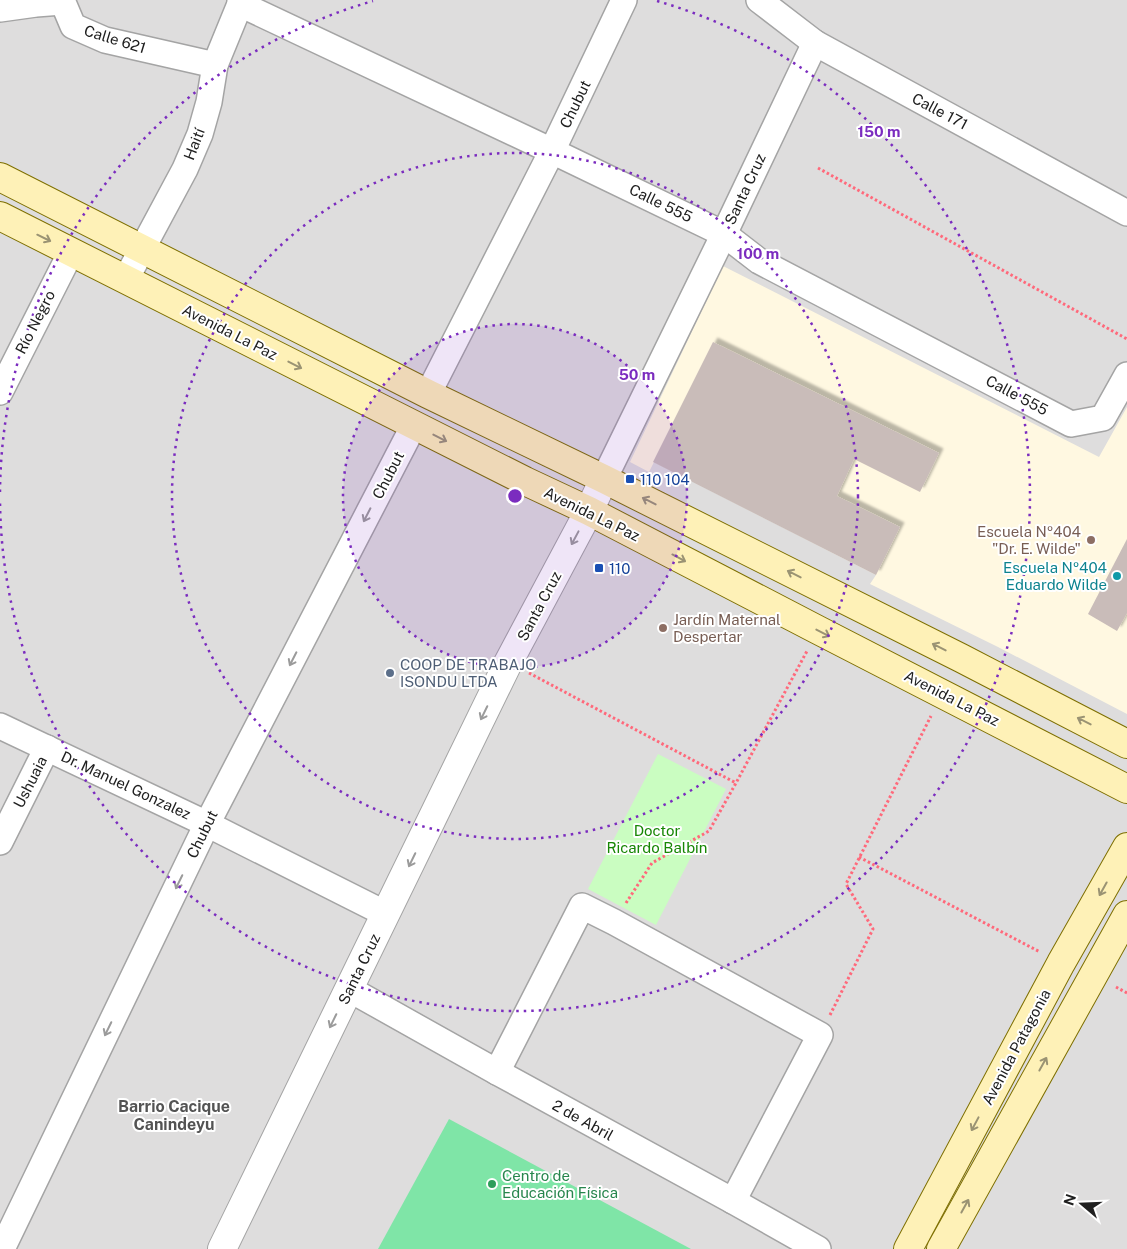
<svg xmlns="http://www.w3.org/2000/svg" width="1127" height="1249" font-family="'Public Sans',sans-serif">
<defs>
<filter id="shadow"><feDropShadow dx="4.5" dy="-4.5" stdDeviation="1" flood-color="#0004"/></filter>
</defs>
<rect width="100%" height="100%" fill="#f1ebe6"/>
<!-- residential -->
<rect fill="#dedddd" x="0" y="0" width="1127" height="1249"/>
<!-- education -->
<path fill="#fff8e1" d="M723,266L1099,457L1127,407V714L998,647L870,584L876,575L654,462L649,472L630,462Z"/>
<!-- park -->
<path fill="#cafdc1" d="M658,754L726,789L656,925L588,889Z"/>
<!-- pitch -->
<path fill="#7fe5a7" d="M449,1119L691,1249H378Z"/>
<!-- building -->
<g fill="#c9bcb9" filter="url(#shadow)">
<path d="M713,342L939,453L920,492L854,459L837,496L900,527L876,575L653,462Z"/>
<path d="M1127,539V613L1117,631L1088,614Z"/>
</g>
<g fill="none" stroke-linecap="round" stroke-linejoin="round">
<!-- minor casing -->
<g stroke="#a4a4a4" stroke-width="28">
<g id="minor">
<path d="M62,0L73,26L105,40L215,65"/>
<path d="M759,0L815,43L1127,213"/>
<path d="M240,4L552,151L724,234L759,261L1071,424L1103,418L1127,375"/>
<path d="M0,9L36,4L62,2"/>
<path d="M126,279L185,169L200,134L209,102L215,65L240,4V0"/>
<path d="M0,392L71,252"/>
<path d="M428,394L552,151L624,0"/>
<path d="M604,479L724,234L815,43"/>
<path d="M0,726L207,824L386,914"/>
<path d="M0,842L47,748"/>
<path d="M349,989L497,1072L733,1201L818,1249"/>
<path d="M497,1072L582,906L614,922L820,1035L733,1201"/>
<path d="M2,1249L207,824L414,425"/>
</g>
</g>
<!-- tertiary casing -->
<g stroke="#a4a4a4" stroke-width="30">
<path id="tertiary" d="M222,1249L508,663L589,511L604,479"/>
</g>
<!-- secondary casing -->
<g stroke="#7e6f00" stroke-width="30">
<g id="secondary">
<path d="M0,177L428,394L604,479L961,658L1127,744"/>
<path d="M0,216L525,481L589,511L818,630L1127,789"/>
<path d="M908,1249L1061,963L1127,847"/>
<path d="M941,1249L1127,915"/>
</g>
</g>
<!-- path -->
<g stroke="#ff697b" stroke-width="3" stroke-dasharray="2.5 2.5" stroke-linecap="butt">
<path d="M818,168L1127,339"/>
<path d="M529,673L736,783"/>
<path d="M859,857L1040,952"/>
<path d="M626,903L652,863L709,831L736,783L807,651"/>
<path d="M1116,987L1127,993"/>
<path d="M830,1015L873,929L846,884L931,716"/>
</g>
<!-- minor -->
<use href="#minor" stroke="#fff" stroke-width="25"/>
<!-- tertiary -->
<use href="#tertiary" stroke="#fff" stroke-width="28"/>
<!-- secondary -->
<use href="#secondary" stroke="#fef1b7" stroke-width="28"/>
</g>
<!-- one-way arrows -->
<defs><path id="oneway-shaft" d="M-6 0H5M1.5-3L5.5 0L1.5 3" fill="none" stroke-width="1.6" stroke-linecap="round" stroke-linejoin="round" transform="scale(1.25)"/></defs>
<g stroke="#9a9373">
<use href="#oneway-shaft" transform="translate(44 238) rotate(26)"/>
<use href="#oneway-shaft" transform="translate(295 365) rotate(27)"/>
<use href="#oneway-shaft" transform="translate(440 438) rotate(27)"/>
<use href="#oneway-shaft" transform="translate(649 501) rotate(-153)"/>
<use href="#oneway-shaft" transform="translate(679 558) rotate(28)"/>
<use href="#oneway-shaft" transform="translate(794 574) rotate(-153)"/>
<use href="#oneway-shaft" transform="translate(823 633) rotate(27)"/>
<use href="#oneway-shaft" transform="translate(939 647) rotate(-153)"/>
<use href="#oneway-shaft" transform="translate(1084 721) rotate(-153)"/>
<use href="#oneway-shaft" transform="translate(1103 889) rotate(119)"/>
<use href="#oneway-shaft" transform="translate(1043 1064) rotate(-61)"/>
<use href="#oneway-shaft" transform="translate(975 1124) rotate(118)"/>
<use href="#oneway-shaft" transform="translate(965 1206) rotate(-61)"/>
</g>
<g stroke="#9b9b9b">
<use href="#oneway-shaft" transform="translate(367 515) rotate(117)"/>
<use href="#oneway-shaft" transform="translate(575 538) rotate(118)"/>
<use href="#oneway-shaft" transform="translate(293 659) rotate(117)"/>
<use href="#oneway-shaft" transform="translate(484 713) rotate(116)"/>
<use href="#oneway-shaft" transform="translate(412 860) rotate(116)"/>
<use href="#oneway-shaft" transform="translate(179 882) rotate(116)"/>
<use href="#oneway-shaft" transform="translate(333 1021) rotate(116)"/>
<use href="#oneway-shaft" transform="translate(108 1029) rotate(116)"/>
</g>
<!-- distance rings -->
<circle cx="515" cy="496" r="172" fill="#7b2cbf" fill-opacity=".12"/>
<g fill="none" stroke="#7b2cbf" stroke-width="2.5" stroke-dasharray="2.5 5">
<circle cx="515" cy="496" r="172"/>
<circle cx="515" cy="496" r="343"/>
<path d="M0 492A515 515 0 0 1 373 1M657 1A515 515 0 1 1 0 500"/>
</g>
<!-- markers -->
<g fill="#1a4fb4" stroke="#fff" stroke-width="2">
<rect x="625" y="474" width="10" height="10" rx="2.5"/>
<rect x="594" y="563" width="10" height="10" rx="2.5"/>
</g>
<g fill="#8d6e63" stroke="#fff" stroke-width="2">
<circle cx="1091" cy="540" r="5"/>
<circle cx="663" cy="628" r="5"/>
</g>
<circle fill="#0f9aa8" stroke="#fff" stroke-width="2" cx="1117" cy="576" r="5"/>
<circle fill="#5c6f8a" stroke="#fff" stroke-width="2" cx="390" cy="673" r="5"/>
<circle fill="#2e9e5b" stroke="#fff" stroke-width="2" cx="492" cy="1184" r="5"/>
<g text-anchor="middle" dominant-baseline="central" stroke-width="4" stroke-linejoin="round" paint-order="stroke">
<!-- street labels -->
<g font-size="15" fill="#202020" stroke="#fff">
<text transform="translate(115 39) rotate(17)">Calle 621</text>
<text transform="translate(575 104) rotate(-64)">Chubut</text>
<text transform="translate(940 111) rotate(28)">Calle 171</text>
<text transform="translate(194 144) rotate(-69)">Haití</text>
<text transform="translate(745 189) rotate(-65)">Santa Cruz</text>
<text transform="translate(661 203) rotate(26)">Calle 555</text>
<text transform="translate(35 322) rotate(-63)">Río Negro</text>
<text transform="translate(230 332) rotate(27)">Avenida La Paz</text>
<text transform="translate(1017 395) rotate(28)">Calle 555</text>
<text transform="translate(388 475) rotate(-63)">Chubut</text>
<text transform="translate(592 514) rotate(26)">Avenida La Paz</text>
<text transform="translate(539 606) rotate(-62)">Santa Cruz</text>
<text transform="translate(952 698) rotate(27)">Avenida La Paz</text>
<text transform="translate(30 782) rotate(-63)">Ushuaia</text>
<text transform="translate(126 785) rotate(25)">Dr. Manuel Gonzalez</text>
<text transform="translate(202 834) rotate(-64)">Chubut</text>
<text transform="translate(359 969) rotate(-64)">Santa Cruz</text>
<text transform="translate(1016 1047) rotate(-62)">Avenida Patagonia</text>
<text transform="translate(583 1120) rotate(29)">2 de Abril</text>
</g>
<!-- transit labels -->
<g font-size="15" fill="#164399" stroke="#fff" text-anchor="start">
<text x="640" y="479">110 104</text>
<text x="609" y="568">110</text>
</g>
<!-- education labels -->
<g font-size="15" fill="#785e54" stroke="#fff" text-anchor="end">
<text x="1081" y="531">Escuela Nº404<tspan x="1081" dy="17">"Dr. E. Wilde"</tspan></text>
<text x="673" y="619" text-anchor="start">Jardín Maternal<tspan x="673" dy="17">Despertar</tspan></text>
</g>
<!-- culture labels -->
<g font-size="15" fill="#0d838f" stroke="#fff" text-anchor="end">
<text x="1107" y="567">Escuela Nº404<tspan x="1107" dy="17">Eduardo Wilde</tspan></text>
</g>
<!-- service labels -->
<g font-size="15" fill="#4e5e75" stroke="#fff" text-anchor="start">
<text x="400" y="664">COOP DE TRABAJO<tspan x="400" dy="17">ISONDU LTDA</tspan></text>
</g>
<!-- park labels -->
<g font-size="15" fill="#178705" stroke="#fff">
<text x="657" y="830">Doctor<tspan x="657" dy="17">Ricardo Balbín</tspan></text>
</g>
<!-- leisure labels -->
<g font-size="15" fill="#27864d" stroke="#fff" text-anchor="start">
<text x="502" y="1175">Centro de<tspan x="502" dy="17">Educación Física</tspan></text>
</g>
<!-- neighbourhood labels -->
<g font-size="16" font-weight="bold" fill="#535353" stroke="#fff">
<text x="174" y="1106">Barrio Cacique<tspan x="174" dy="18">Canindeyu</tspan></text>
</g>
</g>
<circle cx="515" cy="496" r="8" fill="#7b2cbf" stroke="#fff" stroke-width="2.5"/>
<g font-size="15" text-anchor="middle" font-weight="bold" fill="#7b2cbf" stroke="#fff" stroke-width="4" stroke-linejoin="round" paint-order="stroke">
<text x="879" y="137">150 m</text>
<text x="758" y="259">100 m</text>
<text x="637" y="380">50 m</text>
</g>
<!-- north arrow -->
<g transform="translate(1082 1204) rotate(289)" stroke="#ffffff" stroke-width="4" paint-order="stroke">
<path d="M0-4L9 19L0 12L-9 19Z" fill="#202020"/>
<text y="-8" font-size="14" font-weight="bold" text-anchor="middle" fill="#202020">N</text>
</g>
</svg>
